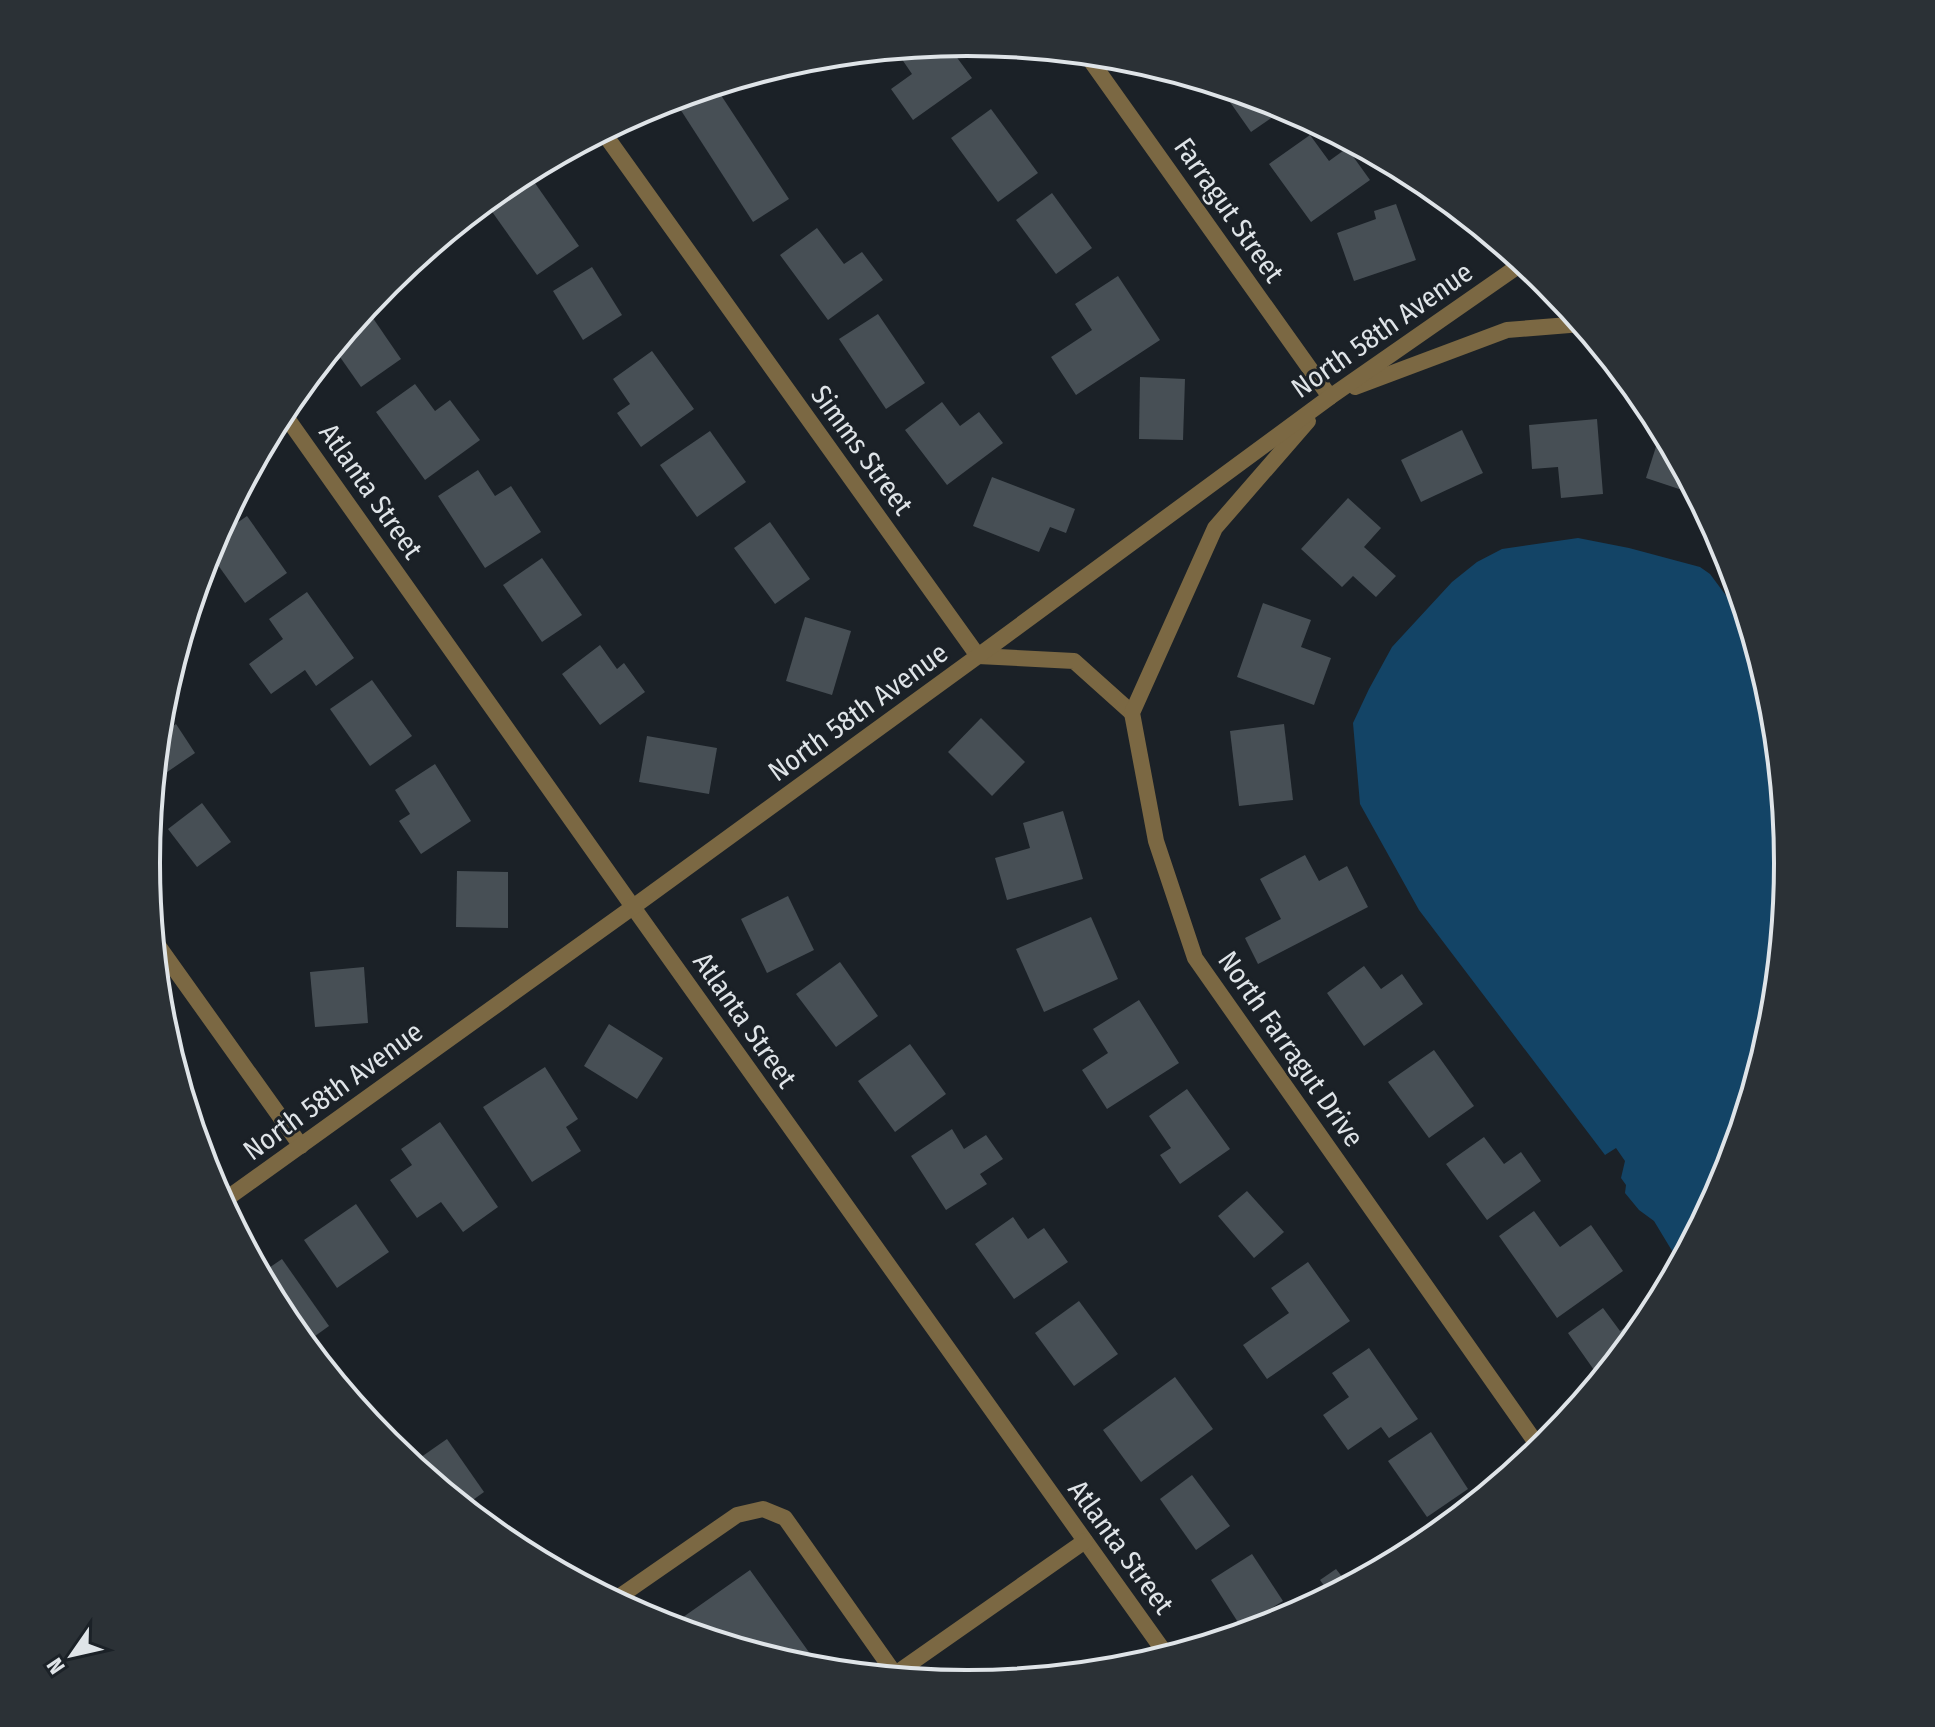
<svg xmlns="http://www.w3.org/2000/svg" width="1935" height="1727" font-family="'Fira Sans Condensed',sans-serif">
<rect width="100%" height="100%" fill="#1b2127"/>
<!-- water -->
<path fill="#134466" d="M1578,538L1629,548L1700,567L1710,574L1751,629L1773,704L1789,864L1773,1024L1726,1178L1680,1264L1654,1221L1639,1210L1625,1193L1626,1185L1621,1178L1625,1161L1616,1148L1605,1155L1419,910L1360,804L1353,723L1369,689L1392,647L1452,582L1477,562L1502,549Z"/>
<!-- building -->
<g fill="#474f55">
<path d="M947,44L972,78L913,120L891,89L912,74L895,49Z"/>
<path d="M1218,85L1282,105L1287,107L1251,132Z"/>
<path d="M715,86L789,199L753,222L673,98Z"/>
<path d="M991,109L1038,173L998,202L951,138Z"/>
<path d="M1310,135L1329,161L1347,148L1370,180L1311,222L1269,164Z"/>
<path d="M530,176L579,246L537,275L488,206Z"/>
<path d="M1052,193L1092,248L1056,274L1016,220Z"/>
<path d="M1396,204L1416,260L1354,281L1337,233L1376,219L1374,211Z"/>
<path d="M817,228L844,264L862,252L883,280L828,320L780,255Z"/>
<path d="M592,267L622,315L583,340L553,291Z"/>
<path d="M1118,276L1160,340L1076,395L1051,357L1092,330L1075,304Z"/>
<path d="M366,308L401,359L361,387L333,347Z"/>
<path d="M878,314L925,383L886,409L839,339Z"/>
<path d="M652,351L694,409L641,447L617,413L630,404L613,379Z"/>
<path d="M1140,377L1185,379L1183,440L1139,439Z"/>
<path d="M415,384L435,411L450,400L480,440L425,480L376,412Z"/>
<path d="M942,402L960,426L979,412L1003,443L947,485L905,430Z"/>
<path d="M1597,419L1603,494L1561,498L1558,467L1532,469L1529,425Z"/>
<path d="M1462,430L1483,473L1421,502L1401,460Z"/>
<path d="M710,431L746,482L697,517L660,465Z"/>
<path d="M1661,431L1664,432L1697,495L1646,478Z"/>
<path d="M478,470L495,496L511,486L541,532L485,568L438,496Z"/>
<path d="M992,477L1075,509L1066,533L1050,527L1039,552L973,526Z"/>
<path d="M1348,498L1381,528L1364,547L1396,576L1376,597L1353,576L1342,587L1301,549Z"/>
<path d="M247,516L287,573L245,603L208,551L214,539Z"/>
<path d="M770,522L810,579L775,604L734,548Z"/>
<path d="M542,558L582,615L542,642L503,585Z"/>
<path d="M307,592L354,658L316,686L305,670L271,694L249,664L283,639L269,619Z"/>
<path d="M1263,603L1311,620L1301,647L1331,658L1314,705L1237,677Z"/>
<path d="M805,617L851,631L832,695L786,681Z"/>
<path d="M600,645L617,669L624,663L645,692L600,725L562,674Z"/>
<path d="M372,680L412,736L370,766L330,709Z"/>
<path d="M981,718L1025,762L992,796L948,752Z"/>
<path d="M176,724L195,753L154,781L159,736Z"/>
<path d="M1284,724L1293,800L1239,806L1230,731Z"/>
<path d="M647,736L717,748L709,794L639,782Z"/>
<path d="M435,764L471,821L421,854L399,821L410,814L395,790Z"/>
<path d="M202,803L231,842L197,867L168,829Z"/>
<path d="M1063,811L1083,879L1007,900L995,858L1030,848L1023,823Z"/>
<path d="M1305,855L1319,881L1347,866L1368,907L1258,964L1245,938L1281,919L1260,879Z"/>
<path d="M457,871L508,872V928L456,927Z"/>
<path d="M788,896L814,950L767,973L741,919Z"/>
<path d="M1091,917L1118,979L1044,1012L1016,949Z"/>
<path d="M840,962L878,1016L836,1047L796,994Z"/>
<path d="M1364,966L1381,989L1402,974L1423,1004L1364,1046L1327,993Z"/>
<path d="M364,967L368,1023L315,1027L310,972Z"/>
<path d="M1139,1000L1179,1063L1107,1109L1082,1070L1108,1053L1093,1029Z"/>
<path d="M609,1024L663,1058L637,1099L584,1066Z"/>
<path d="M910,1044L946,1094L895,1132L858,1081Z"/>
<path d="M1434,1050L1474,1106L1429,1138L1388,1082Z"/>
<path d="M545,1067L578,1119L566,1127L581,1151L532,1182L483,1107Z"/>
<path d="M1187,1089L1230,1149L1180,1184L1160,1155L1171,1148L1149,1116Z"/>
<path d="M440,1122L498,1207L463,1232L441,1202L417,1218L390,1180L412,1165L401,1149Z"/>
<path d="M952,1129L964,1149L986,1135L1003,1159L980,1174L987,1184L946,1210L911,1156Z"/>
<path d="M1484,1137L1504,1164L1521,1152L1541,1181L1487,1220L1446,1164Z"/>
<path d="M1247,1191L1284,1232L1254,1258L1218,1216Z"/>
<path d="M356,1204L389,1252L337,1288L304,1240Z"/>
<path d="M1534,1211L1560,1247L1591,1225L1623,1271L1557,1318L1499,1236Z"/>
<path d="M1013,1217L1028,1239L1044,1228L1068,1262L1014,1299L975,1244Z"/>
<path d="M282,1259L329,1326L304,1344L284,1320L260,1274Z"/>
<path d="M1308,1262L1350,1321L1267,1379L1243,1345L1289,1313L1271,1288Z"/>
<path d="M1079,1301L1118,1354L1074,1386L1035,1333Z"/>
<path d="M1603,1308L1620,1331L1648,1311L1652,1317L1601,1380L1568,1333Z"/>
<path d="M1369,1348L1418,1419L1389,1438L1381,1427L1348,1450L1323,1415L1349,1397L1332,1373Z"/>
<path d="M1175,1377L1213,1429L1141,1482L1103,1430Z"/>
<path d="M1431,1432L1468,1489L1427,1517L1388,1461Z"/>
<path d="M447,1439L484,1492L463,1507L422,1474L414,1462Z"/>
<path d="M1192,1475L1230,1526L1196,1550L1160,1499Z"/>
<path d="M1252,1554L1283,1601L1241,1627L1211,1580Z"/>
<path d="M1336,1569L1347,1583L1331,1595L1320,1580Z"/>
<path d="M750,1570L811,1655L796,1666L783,1660L782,1661L669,1627Z"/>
</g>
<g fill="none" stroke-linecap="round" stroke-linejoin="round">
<!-- street -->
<g stroke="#7b6843" stroke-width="16">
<path d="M1086,54L1330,397"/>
<path d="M603,132L978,656L1074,661L1132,713"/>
<path d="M1355,387L1507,330L1582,324"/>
<path d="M282,411L633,907L1168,1657"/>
<path d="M1308,421L1215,528L1132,713L1156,841L1195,958L1541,1450"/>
<path d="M154,940L301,1146"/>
<path d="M222,1202L633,907L978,656L1330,397L1524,262"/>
<path d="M613,1601L737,1515L763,1509L785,1518L895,1674"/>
<path d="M891,1677L1085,1541"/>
</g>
</g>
<g text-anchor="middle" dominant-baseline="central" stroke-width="6" stroke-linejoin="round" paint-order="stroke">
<!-- street labels -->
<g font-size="28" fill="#dfe4e8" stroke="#1b2127">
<text transform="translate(1229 210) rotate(55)">Farragut Street</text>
<text transform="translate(1382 330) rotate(-35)">North 58th Avenue</text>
<text transform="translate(862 450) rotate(54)">Simms Street</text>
<text transform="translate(371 491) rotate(55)">Atlanta Street</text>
<text transform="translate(858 712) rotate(-36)">North 58th Avenue</text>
<text transform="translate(745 1020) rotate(55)">Atlanta Street</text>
<text transform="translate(1291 1049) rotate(55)">North Farragut Drive</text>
<text transform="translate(333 1091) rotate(-36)">North 58th Avenue</text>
<text transform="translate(1121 1547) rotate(54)">Atlanta Street</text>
</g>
</g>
<!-- crop -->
<path d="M0 0H1935V1727H0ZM160 863a807 807 0 1 1 1614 0a807 807 0 1 1-1614 0Z" fill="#2b3136" fill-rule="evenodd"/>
<path fill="none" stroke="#dfe4e8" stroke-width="4" d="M160 863a807 807 0 1 1 1614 0a807 807 0 1 1-1614 0Z"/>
<!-- north arrow -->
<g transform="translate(72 1655) rotate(236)" stroke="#1b2127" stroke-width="6" paint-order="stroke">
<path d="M0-6L14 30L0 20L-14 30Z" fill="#dfe4e8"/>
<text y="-12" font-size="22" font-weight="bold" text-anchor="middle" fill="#dfe4e8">N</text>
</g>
</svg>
